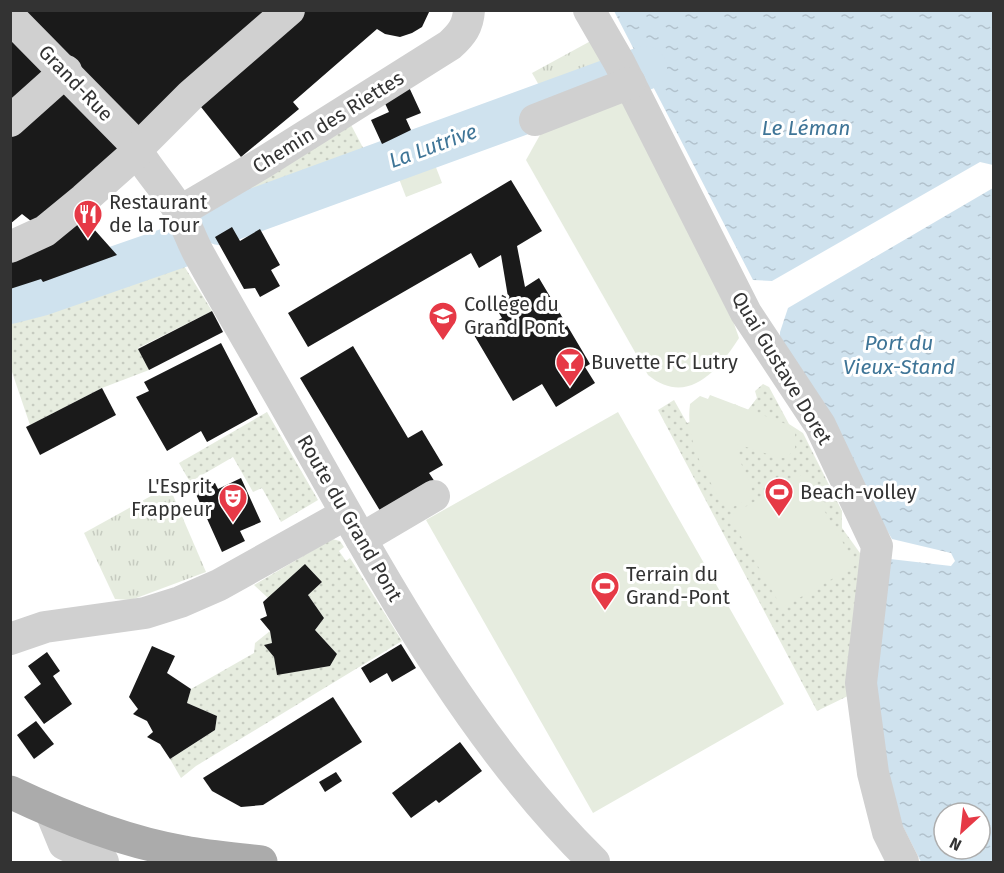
<svg xmlns="http://www.w3.org/2000/svg" width="1004" height="873" font-family="'Fira Sans',sans-serif">
<defs>
<pattern id="grass-tufts" width="24" height="20" patternUnits="userSpaceOnUse" patternTransform="scale(1.5)"><rect width="24" height="20" fill="#e6ecdf"/><path d="M3 7l-1-3M5 7V3M7 7l1-3M15 17l-1-3M17 17v-4M19 17l1-3" fill="none" stroke="#c6cbc0"/></pattern>
<pattern id="park-dots" width="8" height="8" patternUnits="userSpaceOnUse" patternTransform="scale(1.5)"><rect width="8" height="8" fill="#e6ecdf"/><path d="M2 2h.1M6 6h.1" fill="none" stroke="#c6cbc0" stroke-width="1.8" stroke-linecap="round"/></pattern>
<pattern id="water-ripples" width="26" height="14" patternUnits="userSpaceOnUse" patternTransform="scale(1.5)"><rect width="26" height="14" fill="#cfe2ee"/><path d="M2 4q2-2 4 0t4 0M15 11q2-2 4 0t4 0" fill="none" stroke="#b2c2cd"/></pattern>
</defs>
<rect width="100%" height="100%" fill="#fff"/>
<!-- grass -->
<g fill="url(#grass-tufts)">
<path d="M598,37L613,63L544,94L532,73Z"/>
<path d="M169,486L206,572L131,600L115,599L84,533Z"/>
</g>
<!-- park -->
<g fill="url(#park-dots)">
<path d="M350,123L370,161L224,210L230,199Z"/>
<path d="M176,253L212,311L138,348L149,370L102,388L30,425L11,369L10,310L40,303Z"/>
<path d="M763,384L769,387L789,424L803,433L842,511V528L865,560L854,693L817,711L658,410L674,400L687,423L735,404L747,411L757,398L755,391Z"/>
<path d="M267,412L318,500L281,522L262,488L253,492L233,457L190,482L179,463Z"/>
<path d="M332,539L340,541L344,547L339,551L346,561L350,558L402,641L196,766L181,778L170,759L215,730L217,716L187,703L191,689L254,653L255,643L270,631L272,643L265,645L274,657L278,674L330,666L337,654L315,630L324,618L308,595L322,582L305,564L268,598L254,585Z"/>
</g>
<!-- pitch -->
<g fill="#e6ecdf">
<path d="M622,97L732,318L739,338C718,371 687,407 648,375L526,160L545,126Z"/>
<path d="M432,157L442,183L406,197L396,171Z"/>
<path d="M710,395L786,424L795,432V448L787,458H780L737,444C738,450 739,457 741,463C746,478 756,483 749,499L727,510C707,477 685,444 690,404L700,396L708,399Z"/>
<path d="M618,412L784,704L593,813L426,520Z"/>
<path d="M803,474L856,565L782,608L729,516Z"/>
</g>
<!-- water -->
<g fill="url(#water-ripples)" fill-rule="evenodd">
<path d="M614,11H993V165L980,162L772,281L753,280Z"/>
<path d="M993,188V862H921L899,819L873,708L890,559L951,566L955,561L951,553L892,539L780,345V332L788,308ZM944,813H980V849H944Z"/>
</g>
<g fill="none" stroke-linecap="round" stroke-linejoin="round">
<!-- river -->
<g stroke="#cfe2ee" stroke-width="44">
<path d="M220,223L645,68"/>
<path d="M10,302L41,294L182,245"/>
</g>
</g>
<!-- building -->
<g fill="#1a1a1a">
<path d="M18,10H268L133,131Z"/>
<path d="M303,10H430L422,27L412,33L400,37L385,34L377,29L293,102L299,109L241,157L197,102Z"/>
<path d="M10,27L56,72L10,113Z"/>
<path d="M65,82L126,147L40,228L22,214L10,224V134Z"/>
<path d="M408,85L421,113L406,119L411,130L382,144L371,120L389,112L382,97Z"/>
<path d="M511,180L542,231L517,246L525,287L539,278L590,364L585,367L595,383L556,407L542,384L513,401L474,335L502,318L494,305L508,297L501,255L479,268L471,253L308,347L288,313Z"/>
<path d="M85,219L117,255L43,282L41,279L10,289V255L65,231Z"/>
<path d="M232,227L240,241L260,229L280,265L271,270L280,286L260,297L255,288L244,289L215,237Z"/>
<path d="M212,311L223,332L149,370L138,349Z"/>
<path d="M221,343L258,414L207,442L201,431L167,451L136,397L149,391L144,382Z"/>
<path d="M353,346L408,438L422,430L443,465L429,473L435,482L382,514L300,378Z"/>
<path d="M102,388L116,415L40,455L26,427Z"/>
<path d="M241,478L261,522L240,531L245,541L222,552L195,492L215,483L218,489Z"/>
<path d="M305,564L322,582L308,595L324,618L315,630L337,654L330,666L277,675L274,657L264,645L272,643L270,631L260,619L267,616L263,602Z"/>
<path d="M401,644L416,668L392,682L387,673L370,683L361,668Z"/>
<path d="M152,646L175,656L167,673L191,689L187,703L217,716L215,730L170,759L160,744L147,737L153,732L147,721L133,714L138,709L129,697Z"/>
<path d="M47,652L60,671L53,676L72,704L44,724L24,697L41,684L28,666Z"/>
<path d="M333,697L362,742L263,805L241,807L212,791L203,778Z"/>
<path d="M36,721L54,744L34,759L17,735Z"/>
<path d="M460,742L482,771L439,803L436,800L411,818L392,793Z"/>
<path d="M336,772L342,781L325,792L319,782Z"/>
</g>
<g fill="none" stroke-linecap="round" stroke-linejoin="round">
<!-- minor -->
<g stroke="#d0d0d0" stroke-width="32">
<path d="M589,10L619,62L746,313L820,425L877,546L861,683L873,773L888,832L903,862"/>
<path d="M10,17L131,140C143,166 165,186 179,211C187,226 192,242 200,256C224,299 248,340 272,382C368,549 456,726 594,862"/>
<path d="M535,120L630,83"/>
<path d="M10,121L66,71"/>
<path d="M179,212L264,162L450,45C462,34 468,26 469,10"/>
<path d="M10,247L45,231L84,199L137,152L144,142L191,95L289,10"/>
<path d="M361,539L434,496"/>
<path d="M10,639L45,627L145,613L180,602L219,585L346,514"/>
<path d="M50,810L64,844L103,862"/>
</g>
<!-- major -->
<path stroke="#ababab" stroke-width="33" d="M10,792C65,818 124,842 184,852C210,857 236,859 261,862"/>
</g>
<!-- icons -->
<defs>
<g id="restaurant-pin" transform="scale(1.5)"><path d="M0 17L-7.5 6A9.5 9.5 0 1 1 7.5 6Z" fill="#e63946" stroke="#fff"/><path d="M-5-6h1v4h1v-4h1v4h1v-4h1v5L-1.5 .5V6h-2V.5L-5-1ZM5-6V6H3V1.5H1.5Q1.5-4 5-6Z" fill="#fff"/></g>
<g id="school-pin" transform="scale(1.5)"><path d="M0 17L-7.5 6A9.5 9.5 0 1 1 7.5 6Z" fill="#e63946" stroke="#fff"/><path d="M0-5L7-2L0 1L-7-2ZM-4 1L0 2.5L4 1V4Q0 6-4 4Z" fill="#fff"/></g>
<g id="bar-pin" transform="scale(1.5)"><path d="M0 17L-7.5 6A9.5 9.5 0 1 1 7.5 6Z" fill="#e63946" stroke="#fff"/><path d="M-6-5H6L.8 .8V4.5H3.5V6h-7V4.5H-.8V.8Z" fill="#fff"/></g>
<g id="stadium-pin" transform="scale(1.5)"><path d="M0 17L-7.5 6A9.5 9.5 0 1 1 7.5 6Z" fill="#e63946" stroke="#fff"/><path d="M0-5a6.5 5 0 1 0 0 10a6.5 5 0 1 0 0-10ZM-3.5-1.8h7v3.6h-7Z" fill="#fff"/></g>
<g id="theatre-pin" transform="scale(1.5)"><path d="M0 17L-7.5 6A9.5 9.5 0 1 1 7.5 6Z" fill="#e63946" stroke="#fff"/><path d="M-5-5.5Q0-4 5-5.5V0Q5 5 0 6Q-5 5-5 0ZM-3.3-2.5H-1v1.5H-3.3ZM1-2.5H3.3v1.5H1ZM-2.8 1Q0 5.5 2.8 1Z" fill="#fff"/></g>
</defs>
<g fill-rule="evenodd">
<use href="#restaurant-pin" x="88" y="214"/>
<use href="#school-pin" x="443" y="316"/>
<use href="#bar-pin" x="570" y="362"/>
<use href="#stadium-pin" x="779" y="492"/>
<use href="#theatre-pin" x="233" y="498"/>
<use href="#stadium-pin" x="605" y="586"/>
</g>
<g text-anchor="middle" dominant-baseline="central" stroke-width="6" stroke-linejoin="round" paint-order="stroke">
<!-- street labels -->
<g font-size="20" fill="#333" stroke="#fff">
<text transform="translate(76 83) rotate(46)">Grand-Rue</text>
<text transform="translate(328 122) rotate(-32)">Chemin des Riettes</text>
<text transform="translate(782 368) rotate(59)">Quai Gustave Doret</text>
<text transform="translate(350 518) rotate(60)">Route du Grand Pont</text>
</g>
<!-- poi labels -->
<g font-size="20" fill="#333" stroke="#fff" text-anchor="start">
<text x="109" y="202">Restaurant<tspan x="109" dy="23">de la Tour</tspan></text>
<text x="464" y="304">Collège du<tspan x="464" dy="23">Grand Pont</tspan></text>
<text x="591" y="362">Buvette FC Lutry</text>
<text x="212" y="486" text-anchor="end">L'Esprit<tspan x="212" dy="23">Frappeur</tspan></text>
<text x="800" y="492">Beach-volley</text>
<text x="626" y="574">Terrain du<tspan x="626" dy="23">Grand-Pont</tspan></text>
</g>
<!-- water labels -->
<g font-size="21" font-style="italic" fill="#3f7597" stroke="#fff">
<text x="806" y="128">Le Léman</text>
<text transform="translate(433 146) rotate(-20)">La Lutrive</text>
<text x="899" y="343">Port du<tspan x="899" dy="24">Vieux-Stand</tspan></text>
</g>
</g>
<!-- border -->
<rect width="1004" height="873" fill="none" stroke="#333333" stroke-width="24"/>
<!-- north arrow -->
<g transform="translate(962 831) rotate(207)"><circle r="28" fill="#ffffff" stroke="#adadad" stroke-width="1.5"/>
<path d="M0-4.5L10 22L0 15L-10 22Z" fill="#e63946"/>
<text y="-9" font-size="16" font-weight="bold" text-anchor="middle" fill="#333333">N</text>
</g>
</svg>
